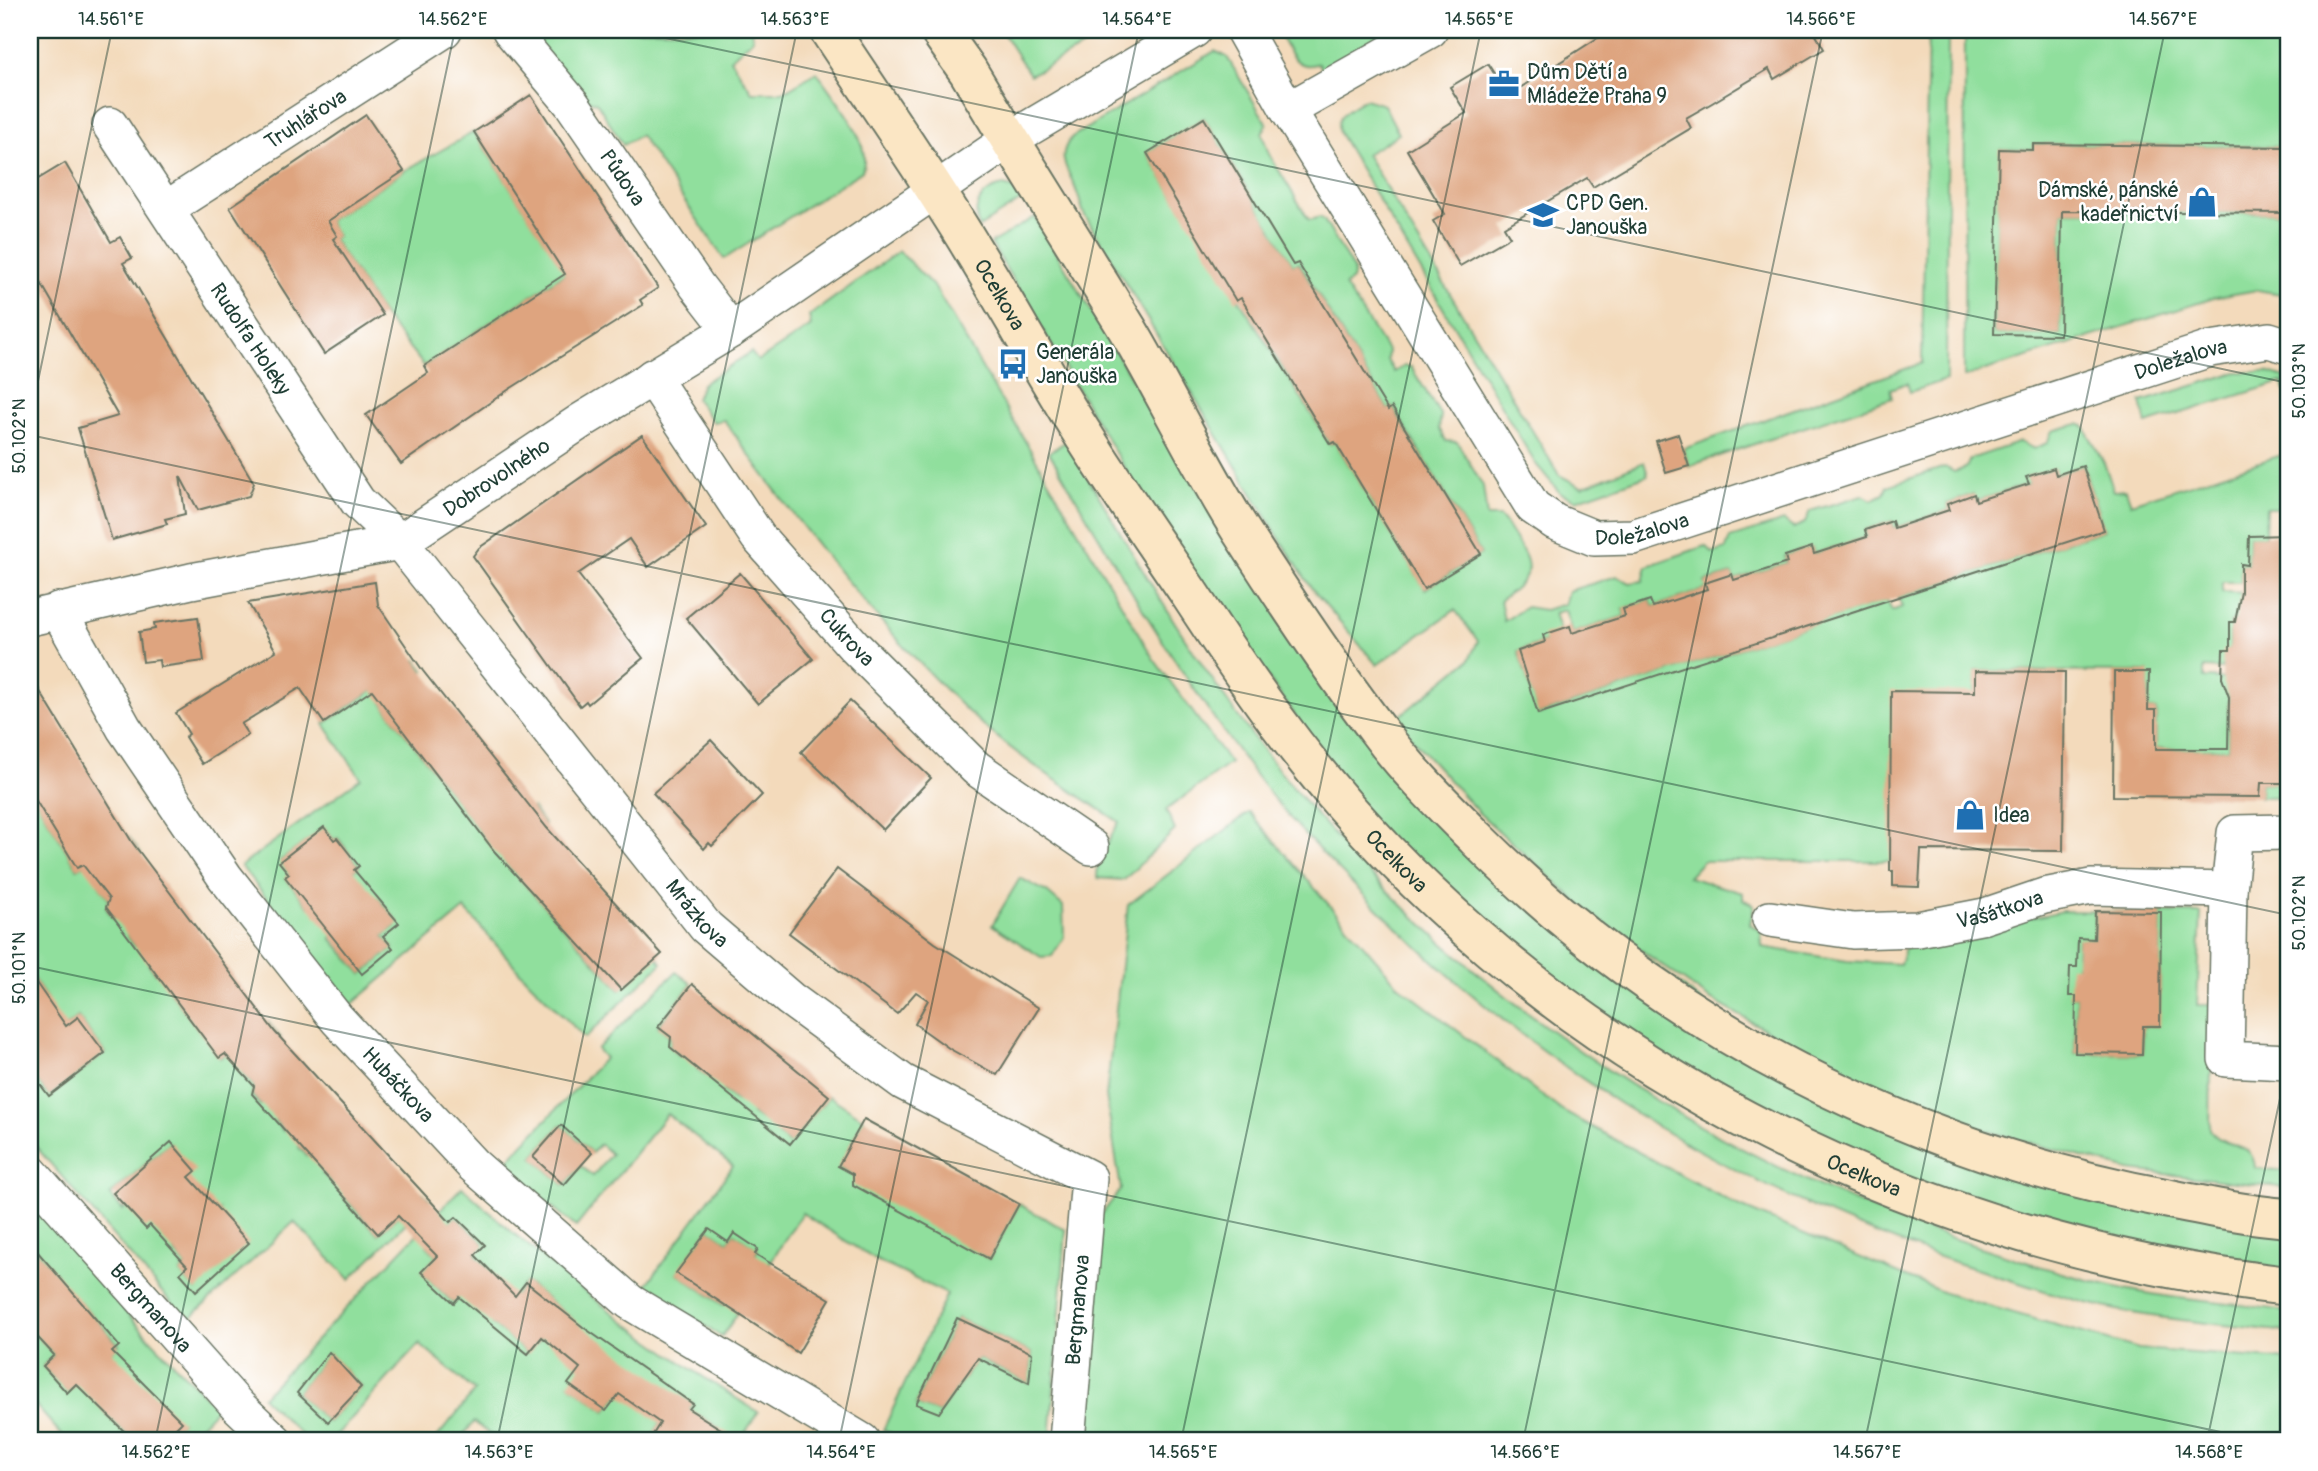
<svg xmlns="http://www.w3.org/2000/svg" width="2318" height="1471" font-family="Pangolin,sans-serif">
<rect width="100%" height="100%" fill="#fff"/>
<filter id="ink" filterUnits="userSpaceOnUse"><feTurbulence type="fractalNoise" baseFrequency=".0143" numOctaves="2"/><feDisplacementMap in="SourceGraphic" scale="14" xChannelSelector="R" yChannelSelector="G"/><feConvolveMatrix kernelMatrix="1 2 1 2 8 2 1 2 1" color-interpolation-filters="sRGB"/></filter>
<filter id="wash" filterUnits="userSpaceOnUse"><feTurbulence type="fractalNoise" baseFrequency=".00686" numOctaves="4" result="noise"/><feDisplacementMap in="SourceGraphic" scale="28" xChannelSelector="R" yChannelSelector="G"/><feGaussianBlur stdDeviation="1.57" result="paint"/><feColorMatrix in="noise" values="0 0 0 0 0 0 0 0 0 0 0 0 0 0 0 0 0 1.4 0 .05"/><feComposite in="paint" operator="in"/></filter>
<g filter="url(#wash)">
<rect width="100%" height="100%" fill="#f3dabb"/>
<!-- green -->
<g fill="#90df9d" stroke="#588e68" stroke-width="2" fill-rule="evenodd">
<path d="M524,30H751L753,39L730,59L752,92H783L817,72C833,97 874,142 862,171L724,259L640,135L623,145L597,103L575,94Z"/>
<path d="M1001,30H1115L1030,75Z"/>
<path d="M1277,30H1401L1325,75L1319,63C1295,73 1287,47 1277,30Z"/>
<path d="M1928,30H1948L1946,380L1910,392L1907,383L1890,389L1892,398L1689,466L1683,449L1922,363Z"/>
<path d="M1965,30H2288V147L2033,144V150L2000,149L1994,334L2060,335L2062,211L2288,213V295L2257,290L2217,297L1964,377Z"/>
<path d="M1215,51L1227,57L1267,124L1262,134L1269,154L1309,220L1320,217L1324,220L1354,271L1352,280L1345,286L1388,352L1387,360L1394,372L1405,366L1411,367L1441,416L1439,428L1446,441L1457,442L1483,486L1487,517H1499L1504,521C1527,560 1545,570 1500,600L1504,621L1526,607L1545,610L1564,604L1568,591L1617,576L1630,583L1643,581L1647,566L1705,546L1713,553L1726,549L1730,538L1784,521L1793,528L1805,523L1810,511L1863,495L1872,500L1884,494L1887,486L1945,467L1954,472L1966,468L1970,459L2020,442L2034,449L2047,443L2052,431L2078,424L2084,426L2104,463L2114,491L2126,490L2131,503L2288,453V508H2266L2265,536H2249L2248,565L2241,564V582H2222V592L2248,593L2247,622H2230V650L2222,669L2204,668V678L2229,679L2228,749H2156V710H2148V672L1976,671L1975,692L1890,861H1703L1688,877L1743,893V899L1754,905L1750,924L1761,931L1762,947L1847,961L1900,964L1904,950L1912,944L2062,911L2201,913L2197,1005H2212L2210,1129C2222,1151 2253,1137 2255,1168L2288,1171V1188L2129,1170L1987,1131L1842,1072L1708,998L1591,914L1479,813L1395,720L1469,660L1478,641L1455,610L1377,665L1312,589L1281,541L1084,214C1081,205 1078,194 1074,185C1066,166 1056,156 1072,137ZM1204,118L1293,265L1299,263L1388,410L1393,407L1481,554L1425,589L1335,442L1330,444L1147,153ZM2083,466L2104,530L1898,597L1902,607L1892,611L1887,600L1539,714L1518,651L1545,642L1559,630L1554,613L1565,610L1572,633L1625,616L1623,609L1650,600L1653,607L1707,589L1705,582L1732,574L1734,580L1787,563L1785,556L1812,548L1814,554L1867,537L1865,530L1892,521L1894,528L1949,510L1947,504L1973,494L1976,501L2029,484L2027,477L2054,469L2056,475ZM2095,911L2161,912L2159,1026H2143L2142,1054L2075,1053L2076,996H2070L2077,967L2078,939H2094Z"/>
<path d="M1365,99L1384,105L1399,134L1366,154L1559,475L1582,487L1644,462L1648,475L1576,500L1560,493L1535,463L1339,133C1334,114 1351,108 1365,99Z"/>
<path d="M474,132L566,273L424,366L383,315L333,239L337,236L328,221L404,171Z"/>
<path d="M1003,186L1016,189L1025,198L979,227C971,206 982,190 1003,186Z"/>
<path d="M1035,217L1209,508L1366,738L1816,1091L2288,1227V1279L1980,1214L1645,1053L1383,836L1164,535L991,243Z"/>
<path d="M899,251L935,288L1153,658L1230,763L1166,810L1175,830L1124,880L1097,878L1098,859L1119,822C1066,787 1011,753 965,709C874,621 797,523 724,420L713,422L696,399L702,384L751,352L758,361L811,326L809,316Z"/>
<path d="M2237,372H2267L2288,379V398L2282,382L2146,424L2141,402Z"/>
<path d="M1067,441C1135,559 1203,678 1290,784C1473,1007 1721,1168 1995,1252C2042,1267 2091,1283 2140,1292C2188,1301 2239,1304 2288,1311V1332C2238,1326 2187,1322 2138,1314C2088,1306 2039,1289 1991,1274C1752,1199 1551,1082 1374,905C1338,869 1302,834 1270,794C1186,687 1117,569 1049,452Z"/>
<path d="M416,660L424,670L382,703L488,842L532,808L544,824L504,861L620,990L657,957L662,963L585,1038L520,972L465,909L351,1005L241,866L361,778L324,724ZM324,828L334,840L338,838L359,866L308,906L286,878L289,874L280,861ZM378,898L399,923L383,936L393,948L362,974L331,938Z"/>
<path d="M30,775L38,789L34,797L77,868L129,837L141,853L99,885L109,899L106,908L113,918L120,913L131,927L127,936L135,946L141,941L152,956L148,964L156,974L162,970L170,992L220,1058L268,1022L281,1038L242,1073L254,1086L252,1095L260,1105L266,1100L278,1112L275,1121L283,1131L289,1125L301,1139L299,1148L307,1156L313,1151L325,1164L322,1173L331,1182L337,1177L348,1190L346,1199L378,1234L423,1193L429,1200L350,1279L294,1222L187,1321L30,1140V1080L34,1077L49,1096L105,1053L78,1017L30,1054V1012L47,999L30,974ZM171,1142L126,1207L123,1210L110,1195ZM219,1211L196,1290L180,1273L187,1266L174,1252Z"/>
<path d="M2261,783H2288V797H2260Z"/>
<path d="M1249,812L1398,985L1562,1111L1738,1206L1947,1294L2139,1349L2288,1360V1441H1080L1098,1219L1121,1189L1106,1096L1128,905Z"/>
<path d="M1020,878L1047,892L1063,906L1064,937L1052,956L1041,957L992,925Z"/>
<path d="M676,972L692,984L658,1026L671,1037L670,1047L680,1056L686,1049L699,1060L697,1069L708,1077L726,1081L724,1091L734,1100L753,1104L752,1114L762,1121L767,1115L780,1125L779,1135L789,1144L829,1096L864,1119L839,1167L989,1259L1019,1204L1066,1230L1050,1441H908L883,1430L947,1294L874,1259L802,1213L722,1337L645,1287L733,1166L667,1114L576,1227L503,1165L605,1058L597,1049ZM561,1125L592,1153L600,1144L611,1154L593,1176L581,1166L564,1185L533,1157ZM709,1229L728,1242L734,1233L758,1250L723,1305L677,1273ZM957,1318L1032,1353L1029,1383L978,1358L939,1413L916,1404Z"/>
<path d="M462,1187C554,1272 651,1346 758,1412L740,1441H711L719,1428L689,1409L693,1404L678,1395L649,1441H499L474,1422L458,1441H434L475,1391L419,1344L331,1441H308L262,1397ZM456,1217L484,1244L475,1255L488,1268L453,1303L422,1272L437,1256L427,1246ZM526,1282L572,1319L542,1337L527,1353L492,1324ZM329,1353L361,1387L328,1422L297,1393ZM648,1374L619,1394L606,1411L569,1384Z"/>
<path d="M30,1203L150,1339L217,1408L185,1441H163L181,1422L103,1410L134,1441H67L30,1399V1295L55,1273L30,1243ZM79,1301L119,1345L67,1392L43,1366L54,1355L39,1338Z"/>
</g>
<g id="blocks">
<!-- building -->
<g fill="#dea47f">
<path d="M1610,30H1813L1824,49L1774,79L1769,69L1712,103L1686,118L1691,128L1593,187L1587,178L1504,227L1510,237L1460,266L1433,221L1445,214L1407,150L1466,113L1450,87L1488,64L1497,78L1501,75L1512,93Z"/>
<path d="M531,95L658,288L640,300L643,305L508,390L401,464L366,415L428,373L424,366L565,274L474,132Z"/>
<path d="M366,115L404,171L328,221L337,236L333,239L383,315L324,354L230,207Z"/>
<path d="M1204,118L1293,265L1298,263L1388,410L1392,407L1481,554L1424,589L1335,442L1330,444L1241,298L1236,301L1147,153Z"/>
<path d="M2033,144L2288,147V213L2062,211L2060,335L1994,334L1999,149L2033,150Z"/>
<path d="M65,163L111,242L120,237L132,258L123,263L254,483L249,496L198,510L180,476L185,514L165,519L167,524L112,540L78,428L118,416L30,264V184Z"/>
<path d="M1678,434L1689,466L1666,473L1656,441Z"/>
<path d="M642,435L706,527L648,567L629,539L578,574L643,658L588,704L586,701L580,706L473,556L479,548Z"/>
<path d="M2083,466L2104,530L1538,714L1518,651L1545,642L1543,635L1570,626L1572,633L1625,616L1623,609L1650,600L1653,607L1707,589L1705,583L1732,574L1734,580L1787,563L1785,556L1812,547L1814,554L1867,537L1865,530L1892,521L1894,528L1949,510L1947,504L1974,494L1976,501L2029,484L2026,477L2054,468L2056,475Z"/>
<path d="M2288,535V783H2261L2260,797L2113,796L2114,672H2149L2148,710H2156V749H2228L2229,697L2222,678L2223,650H2230V622H2235L2241,592V564L2248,565L2249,536Z"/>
<path d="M740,573L813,659L758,704L686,618Z"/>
<path d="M375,582L378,605L423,671L547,828L662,954L621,990L495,852L372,690L324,723L300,688L241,724L248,735L202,764L185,737L189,734L176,713L276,651L248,603Z"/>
<path d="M198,617L204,661L160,667L159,660L143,662L139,632L155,629L154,623Z"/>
<path d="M1975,671L2065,672L2063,851L1921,850L1919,887L1893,886V871H1890L1891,691L1975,692Z"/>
<path d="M30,675L132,842L275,1032L450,1222L456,1217L485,1245L475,1255L515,1296L526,1282L583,1327L693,1404L689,1409L740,1441H649L660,1423L619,1394L606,1411L568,1384L580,1368L542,1337L528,1354L459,1297L454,1303L421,1272L437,1256L398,1216L378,1234L252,1094L254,1086L225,1054L219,1058L106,907L109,899L83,865L77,868L30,791Z"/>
<path d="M850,701L931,778L883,830L801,752Z"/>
<path d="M711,740L762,795L712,846L709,843L704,849L653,793Z"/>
<path d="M324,827L334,840L337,838L359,866L354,870L399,923L383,936L393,948L362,974L285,877L289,874L279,862Z"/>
<path d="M837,869L935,943L1039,1008L997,1075L950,1049L915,1024L928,1000L916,992L897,1014L789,933Z"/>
<path d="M2095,911L2161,912L2160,1026H2143L2142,1054L2075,1053L2076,996H2069L2070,967H2077L2078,938L2094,939Z"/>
<path d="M30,974L66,1026L78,1017L105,1053L49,1096L30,1071Z"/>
<path d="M692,984L829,1096L790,1144L670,1047L671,1037L658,1027Z"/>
<path d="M864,1119L1019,1204L989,1259L853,1185V1174L838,1166Z"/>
<path d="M561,1125L592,1153L564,1185L533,1157Z"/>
<path d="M171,1142L196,1171L189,1177L249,1243L196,1291L180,1273L187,1266L150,1225L146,1229L113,1193Z"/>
<path d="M709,1229L728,1242L734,1233L758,1249L755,1254L830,1299L798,1353L676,1273Z"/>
<path d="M30,1243L119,1346L112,1352L182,1422L163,1441H134L76,1384L67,1393L43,1366L54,1355L30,1329Z"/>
<path d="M957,1318L1032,1353L1029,1383L978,1358L939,1413L916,1404Z"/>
<path d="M329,1352L361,1387L328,1422L297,1393Z"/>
</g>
</g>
</g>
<g filter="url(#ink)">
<use href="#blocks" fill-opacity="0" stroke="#697463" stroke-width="2"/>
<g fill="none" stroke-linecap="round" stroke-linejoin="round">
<!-- street casing -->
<g stroke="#697463" stroke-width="38">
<g id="street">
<path id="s1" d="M510,30L572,104L697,286L731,330"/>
<path id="s2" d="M1243,30L1288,110L1533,507L1555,522L1594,538L1633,537L2210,349L2269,340L2288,346"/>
<path d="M1288,110L1430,30"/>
<path id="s3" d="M110,125L358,502L400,542L706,927L790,999L903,1082L1089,1178L1067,1441"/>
<path id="s4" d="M166,209L444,30"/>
<path id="s5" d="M652,377L758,537L854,646L976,768L1091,847"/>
<path id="s6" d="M58,610L124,728L225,877L337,1019L473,1165L630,1302L862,1441"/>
<path id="s7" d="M30,618L191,581L400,542L581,421L731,330L1009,140L1194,30"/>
<path d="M2288,832L2235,833L2229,890L2226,1059L2288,1062"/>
<path id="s8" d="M1770,919L1853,931L1918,929L1985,916L2044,896L2091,887L2229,890"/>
<path id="s9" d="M30,1172L238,1406L275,1441"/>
</g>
</g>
<!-- secondary casing -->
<g stroke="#697463" stroke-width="42">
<g id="secondary">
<path id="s10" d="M829,30C877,103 928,175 973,250C1010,310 1044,373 1082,433C1116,487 1153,540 1189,593C1237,666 1286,739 1344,805C1584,1079 1929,1246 2288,1286"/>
<path d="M939,30L968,71C1020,158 1075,243 1128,330C1167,396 1200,466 1241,531C1284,598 1329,666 1377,729C1406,769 1442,804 1476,838C1665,1027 1908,1151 2170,1199C2209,1207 2248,1215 2288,1218"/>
</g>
</g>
<!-- street -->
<use href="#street" stroke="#fff" stroke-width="35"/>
<!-- secondary -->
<use href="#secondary" stroke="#fbe6c4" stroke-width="38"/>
</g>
</g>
<!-- ticks -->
<path fill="none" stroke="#1f3d34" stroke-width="2" stroke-opacity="0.45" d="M628,30L2288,383M30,419L112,30M30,435L2288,915M30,966L2263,1441M155,1441L455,30M497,1441L797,30M839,1441L1139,30M1181,1441L1481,30M1523,1441L1823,30M1865,1441L2165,30M2207,1441L2288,1061"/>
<!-- icons -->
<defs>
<g id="office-bare" transform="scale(2.415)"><path d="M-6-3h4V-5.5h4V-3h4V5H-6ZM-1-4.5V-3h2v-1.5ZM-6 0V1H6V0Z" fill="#1f6fb2" stroke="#fff" stroke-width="2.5" paint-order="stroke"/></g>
<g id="shop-bare" transform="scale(2.415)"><path d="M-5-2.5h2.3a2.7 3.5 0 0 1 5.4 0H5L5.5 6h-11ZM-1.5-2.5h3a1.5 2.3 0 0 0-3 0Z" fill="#1f6fb2" stroke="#fff" stroke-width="2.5" paint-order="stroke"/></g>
<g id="school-bare" transform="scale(2.415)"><path d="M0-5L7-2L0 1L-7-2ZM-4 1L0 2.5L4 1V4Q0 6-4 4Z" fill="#1f6fb2" stroke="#fff" stroke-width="2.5" paint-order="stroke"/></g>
<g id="bus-bare" transform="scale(2.415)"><path d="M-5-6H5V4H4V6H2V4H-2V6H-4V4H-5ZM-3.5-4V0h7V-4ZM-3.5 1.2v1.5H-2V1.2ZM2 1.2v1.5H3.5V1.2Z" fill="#1f6fb2" stroke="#fff" stroke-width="2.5" paint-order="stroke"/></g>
</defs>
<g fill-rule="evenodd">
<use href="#office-bare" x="1504" y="84"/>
<use href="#shop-bare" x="2202" y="202"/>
<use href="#school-bare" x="1543" y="215"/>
<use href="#bus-bare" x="1013" y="364"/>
<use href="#shop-bare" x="1970" y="815"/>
</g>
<g text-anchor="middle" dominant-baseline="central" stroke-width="5" stroke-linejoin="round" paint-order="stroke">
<!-- poi labels -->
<g font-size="21" fill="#1f3d34" stroke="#fff" text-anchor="start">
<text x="1527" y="72">Dům Dětí a<tspan x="1527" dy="24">Mládeže Praha 9</tspan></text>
<text x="2179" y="190" text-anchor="end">Dámské, pánské<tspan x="2179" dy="24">kadeřnictví</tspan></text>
<text x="1566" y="203">CPD Gen.<tspan x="1566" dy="24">Janouška</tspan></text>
<text x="1036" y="352">Generála<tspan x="1036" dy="24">Janouška</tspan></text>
<text x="1993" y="815">Idea</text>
</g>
<!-- street labels -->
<g font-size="21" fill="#1f3d34" stroke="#fff">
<text stroke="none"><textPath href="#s4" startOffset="166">Truhlářova</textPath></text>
<text stroke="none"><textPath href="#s1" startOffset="186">Půdova</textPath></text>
<text stroke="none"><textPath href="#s10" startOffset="315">Ocelkova</textPath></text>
<text stroke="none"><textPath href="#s3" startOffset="256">Rudolfa Holeky</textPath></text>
<text stroke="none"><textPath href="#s2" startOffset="1242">Doležalova</textPath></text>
<text stroke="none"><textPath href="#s7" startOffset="494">Dobrovolného</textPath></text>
<text stroke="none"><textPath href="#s2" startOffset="676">Doležalova</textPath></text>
<text stroke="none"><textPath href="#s5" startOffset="326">Cukrova</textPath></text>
<text stroke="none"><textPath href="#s10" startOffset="1008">Ocelkova</textPath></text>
<text stroke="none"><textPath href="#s8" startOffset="233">Vašátkova</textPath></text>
<text stroke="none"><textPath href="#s3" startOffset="985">Mrázkova</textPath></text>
<text stroke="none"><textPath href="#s6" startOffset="586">Hubáčkova</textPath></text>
<text stroke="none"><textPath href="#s10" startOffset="1575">Ocelkova</textPath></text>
<text stroke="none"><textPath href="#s9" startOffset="182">Bergmanova</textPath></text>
<text transform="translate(1078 1310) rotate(-85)">Bergmanova</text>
</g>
</g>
<!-- margin -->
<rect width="2318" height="1471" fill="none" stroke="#fff" stroke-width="77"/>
<rect x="38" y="38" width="2242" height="1394" fill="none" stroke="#1f3d34" stroke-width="2.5"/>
<g font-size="18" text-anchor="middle" fill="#1f3d34">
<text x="111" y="25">14.561°E</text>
<text x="453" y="25">14.562°E</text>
<text x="795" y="25">14.563°E</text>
<text x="1137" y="25">14.564°E</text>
<text x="1479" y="25">14.565°E</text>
<text x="1821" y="25">14.566°E</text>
<text x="2163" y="25">14.567°E</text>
<text transform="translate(2299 381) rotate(-90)" y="6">50.103°N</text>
<text transform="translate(19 436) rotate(-90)" y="6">50.102°N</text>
<text transform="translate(2299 913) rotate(-90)" y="6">50.102°N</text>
<text transform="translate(19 968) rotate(-90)" y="6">50.101°N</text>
<text x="156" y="1458">14.562°E</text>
<text x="499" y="1458">14.563°E</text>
<text x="841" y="1458">14.564°E</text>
<text x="1183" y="1458">14.565°E</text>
<text x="1525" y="1458">14.566°E</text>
<text x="1867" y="1458">14.567°E</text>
<text x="2209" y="1458">14.568°E</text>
</g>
</svg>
